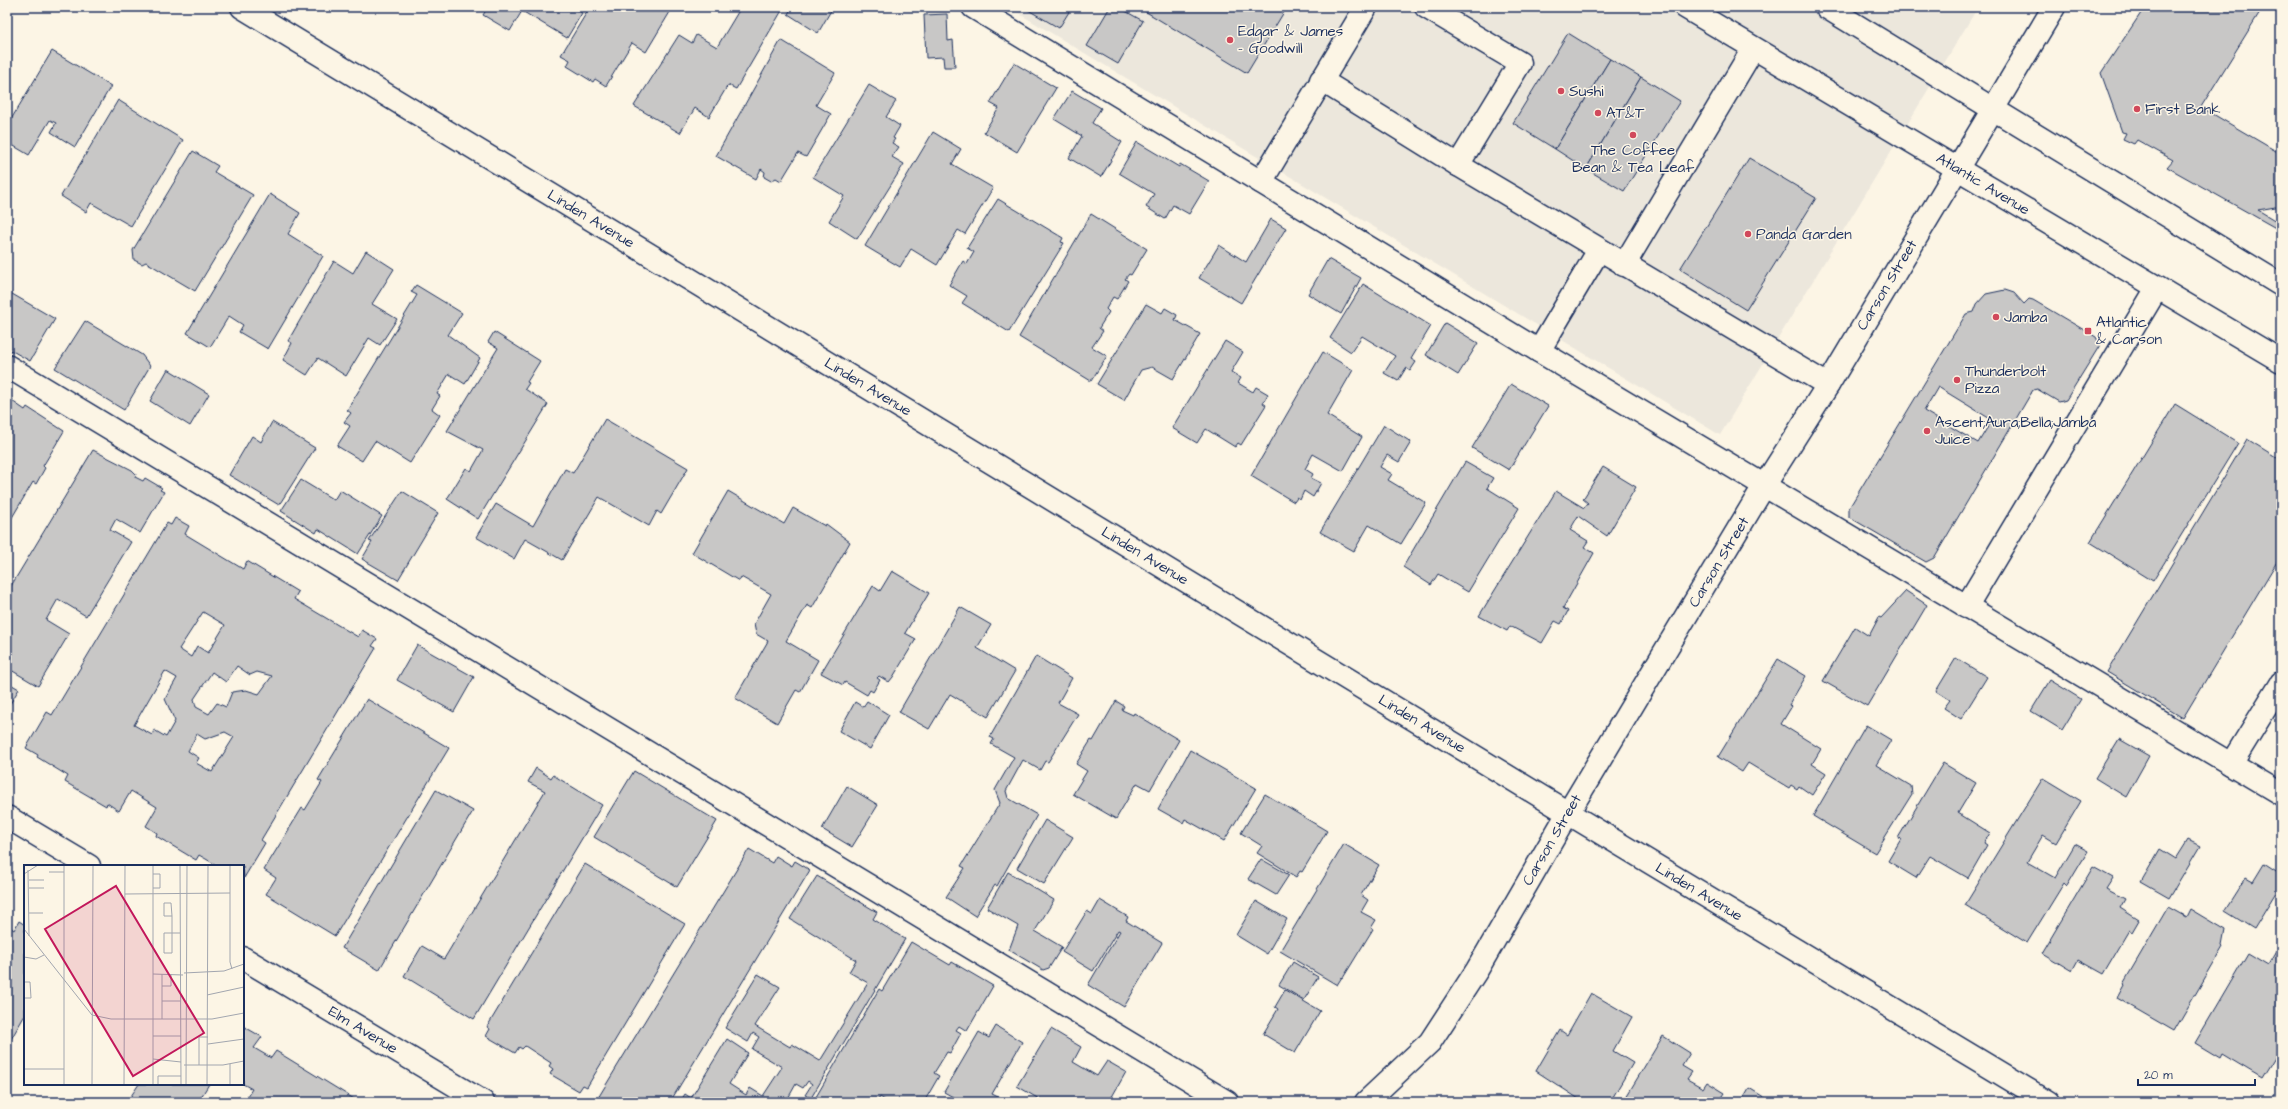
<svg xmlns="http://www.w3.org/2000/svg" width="2288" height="1109" font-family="'Architects Daughter',sans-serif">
<rect width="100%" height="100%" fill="#fcf5e5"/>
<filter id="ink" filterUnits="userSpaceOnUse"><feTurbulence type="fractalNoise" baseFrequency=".025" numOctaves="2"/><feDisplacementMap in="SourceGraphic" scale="8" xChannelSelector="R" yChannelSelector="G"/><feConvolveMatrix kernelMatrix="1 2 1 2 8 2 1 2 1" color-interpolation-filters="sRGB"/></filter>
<g filter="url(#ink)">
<!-- built -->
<path fill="#ece7dc" d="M1008,7H1978L1720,435Z"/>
<!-- building -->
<g fill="#c8c7c6" stroke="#1b2f5e" fill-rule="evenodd">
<path d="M488,7H572L582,13L567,38L522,11L510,31L483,15Z"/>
<path d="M590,7H673L646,52L632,43L606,86L595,79L593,82L567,66L570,60L561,55Z"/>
<path d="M741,7H784L736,89L728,85L709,117L695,108L680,133L634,106L679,35L692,43L696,35L717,47Z"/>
<path d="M792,7H833L818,33L788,14Z"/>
<path d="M1023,7H1072L1059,28Z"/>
<path d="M1110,7H1118L1143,21L1118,64L1087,46Z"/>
<path d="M1138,7H1287L1247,73Z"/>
<path d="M2145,7H2263L2201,107L2281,154V206L2258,210L2281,224V231L2167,167L2173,160L2137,140L2134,144L2123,139L2126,133L2122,132L2101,73Z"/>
<path d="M947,14L948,41L953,40L955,67H944L943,57L926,58L924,15Z"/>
<path d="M1568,33L1610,59L1555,149L1513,123Z"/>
<path d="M781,40L835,73L816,105L831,114L806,157L798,153L781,181L776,178L771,181L764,177L765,172L761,169L756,179L716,156Z"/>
<path d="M52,51L111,86L75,147L51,132L56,123L50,120L29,155L7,142V126Z"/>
<path d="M1610,59L1641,77L1586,169L1555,149Z"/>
<path d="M1014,63L1056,88L1017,152L984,132L999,108L990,103Z"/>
<path d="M1641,77L1680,101L1624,191L1586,169Z"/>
<path d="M869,85L896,101L886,117L900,126L893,138L895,139L892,143L899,147L892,157L904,164L857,239L829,221L844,196L813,177Z"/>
<path d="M1072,91L1101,108L1092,123L1122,142L1101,177L1069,158L1082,136L1054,119Z"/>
<path d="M118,100L183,140L131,226L91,203L86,212L61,196Z"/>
<path d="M933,132L961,149L952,164L993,188L965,234L958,230L937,265L911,249L900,267L865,246Z"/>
<path d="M1137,142L1179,167L1180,164L1209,181L1189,214L1173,205L1165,219L1146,207L1154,194L1119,173Z"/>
<path d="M193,151L218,166L214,172L253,195L195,291L146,262L142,264L134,260L133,250Z"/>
<path d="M1749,158L1816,198L1746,310L1680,269Z"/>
<path d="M270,194L300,213L288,234L323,256L268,349L239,332L243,325L229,316L210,347L187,333Z"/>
<path d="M998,199L1063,238L1061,242L1064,243L1009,332L962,303L967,296L949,285L963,261L967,264L974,252L967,248Z"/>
<path d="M1091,214L1147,249L1131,275L1129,274L1125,279L1128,281L1117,299L1113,297L1106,309L1109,312L1099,328L1103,331L1092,347L1107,356L1091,381L1019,337Z"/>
<path d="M1271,219L1286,228L1241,303L1199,278L1219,245L1246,262Z"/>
<path d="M366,251L394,269L372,304L397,319L380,345L369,338L346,376L318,358L307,375L283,360L292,343L288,341L334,261L353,273Z"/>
<path d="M1328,259L1361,278L1341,314L1308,294Z"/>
<path d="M1363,284L1431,326L1411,359L1416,362L1410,371L1406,368L1398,381L1384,373L1395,356L1362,336L1351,352L1330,338Z"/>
<path d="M416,285L462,313L448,335L480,358L465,384L449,374L437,394L440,396L432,409L440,415L410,463L375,441L362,461L337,446L350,426L344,422L351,413L347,410L417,295L411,292Z"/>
<path d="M2005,290L2014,293L2024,304L2029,299L2033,300L2096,337L2100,345L2066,400L2059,402L2037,389L2033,390L1934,558L1926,562L1849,517V508L1966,314L1974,312L1977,304L1986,294ZM1938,387L1992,420L1978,443L1924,411Z"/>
<path d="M7,291L55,319L30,361L7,348Z"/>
<path d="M1146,304L1162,313L1165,308L1177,315L1175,320L1200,334L1173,379L1152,367L1141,370L1124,400L1097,384Z"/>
<path d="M85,321L142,355L150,366L124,410L55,368Z"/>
<path d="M1445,323L1478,343L1458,375L1426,355Z"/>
<path d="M494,332L540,361L527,382L529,383L525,389L548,404L478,519L447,499L466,468L471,471L483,450L447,431L498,348L488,342Z"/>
<path d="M1225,341L1243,352L1231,372L1241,378L1238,383L1253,392L1256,387L1268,394L1263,403L1266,405L1241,445L1238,443L1235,447L1206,429L1197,443L1172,428Z"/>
<path d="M1323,352L1353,370L1327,415L1362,437L1343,471L1313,454L1305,469L1313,474L1311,478L1321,483L1313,497L1304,491L1300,500L1297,498L1294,502L1251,476Z"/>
<path d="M168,369L209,394L190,426L150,401Z"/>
<path d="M1511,384L1548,406L1509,470L1472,448Z"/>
<path d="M7,395L13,399L12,401L25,410L27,407L64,431L43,466L45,468L36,484L33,482L7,526Z"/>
<path d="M2175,404L2238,443L2153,581L2090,542Z"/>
<path d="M605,419L688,468L661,514L657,511L649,526L599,497L562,560L525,539L514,559L476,537L496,504L533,526L565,469L573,473Z"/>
<path d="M272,422L315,448L279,505L229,475L252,436L261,442Z"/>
<path d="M1384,425L1411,442L1399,462L1387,455L1380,467L1392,474L1388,480L1426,503L1401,544L1369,525L1354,551L1320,532Z"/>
<path d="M2247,439L2281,460V555L2183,718L2107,672Z"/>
<path d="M93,450L132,470L136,474L135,477L143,481L145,478L162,488L160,490L164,492L140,533L116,519L110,530L131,542L86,616L58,599L46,620L69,634L38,686L11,670L7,676V584L11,586Z"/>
<path d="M1465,462L1493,478L1487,488L1519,508L1468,592L1438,574L1431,585L1403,567Z"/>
<path d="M1603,467L1636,487L1607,536L1578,516L1570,530L1588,541L1584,547L1594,553L1563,608L1568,611L1561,624L1555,621L1542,643L1510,626L1507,631L1479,616L1556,491L1584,508L1588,503L1583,499Z"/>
<path d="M301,480L334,500L340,490L382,516L358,554L318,529L316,533L281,511Z"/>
<path d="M402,491L438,513L398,580L362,559L372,542L369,541Z"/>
<path d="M728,491L784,524L793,508L825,526L826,524L850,542L812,608L807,605L786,641L818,660L800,692L796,690L777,723L735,698L768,641L756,634L754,624L771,594L741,577L739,581L692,553Z"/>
<path d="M175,518L189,526L185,534L243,569L247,561L298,592L294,599L358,637L362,630L377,639L372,646L376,648L261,840L265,843L244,878L243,866H218L199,855L196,860L156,836L157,833L146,826L157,807L131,791L119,811L107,803L106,806L65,782L68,776L37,757L38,755L26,748L47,712L52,715L167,523L171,525ZM203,612L225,625L208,653L197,646L191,657L179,649ZM237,666L250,675L257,672L272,676L259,694L246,690L232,692L226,707L217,703L209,714L196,707L194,699L212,672L226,682ZM165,671L177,678L165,699L175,721L166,737L154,730L152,735L134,725ZM225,732L234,737L212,772L196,763L199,758L188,751L197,734L205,739Z"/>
<path d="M892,571L929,593L905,633L916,639L893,677L889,682L879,676L877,678L880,680L873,692L870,690L867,695L845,682L843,685L821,673L873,586L880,591Z"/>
<path d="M1906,591L1927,605L1867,706L1823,681L1855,627L1869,636L1879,617L1881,618Z"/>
<path d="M960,607L991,625L977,648L1015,671L988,717L950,694L929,729L899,712Z"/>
<path d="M417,645L474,677L454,712L397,680Z"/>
<path d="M1036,656L1072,678L1058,703L1078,714L1048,762L1045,761L1040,770L1023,760L1006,791L1008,798L1037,815L997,886L995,885L975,916L946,897L965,868L961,866L1000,803L995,790L1014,757L991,744L994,739L990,737Z"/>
<path d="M1956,658L1987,677L1961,719L1944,708L1950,700L1936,691Z"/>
<path d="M1778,659L1806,676L1789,705L1792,706L1781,724L1821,749L1812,764L1826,773L1812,795L1799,786L1797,789L1791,785L1789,788L1748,763L1742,772L1718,757Z"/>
<path d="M2050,680L2081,699L2062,730L2031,711Z"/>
<path d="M7,682L19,689L7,709Z"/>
<path d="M367,699L449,748L335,936L266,894L276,878L264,870L302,808L305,810L322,782L318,780Z"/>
<path d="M867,701L889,715L870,749L839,731L855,702L863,707Z"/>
<path d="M1116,701L1124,706L1122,710L1133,715L1134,713L1179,740L1150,790L1137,783L1116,819L1073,794L1087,771L1076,764L1091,740L1093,741Z"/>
<path d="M1866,725L1891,740L1876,765L1911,786L1912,794L1875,853L1813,816Z"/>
<path d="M2119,739L2149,756L2126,797L2095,778Z"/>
<path d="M1190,750L1256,788L1224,841L1185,819L1183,823L1158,809Z"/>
<path d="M1943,763L1976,783L1958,813L1990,833L1984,843L1987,845L1968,878L1930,856L1916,878L1888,861L1901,839L1898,838Z"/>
<path d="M536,768L551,778L553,775L602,805L474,1019L404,976L422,946L444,959L545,791L528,782Z"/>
<path d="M634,771L717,821L677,887L594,837Z"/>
<path d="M2043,778L2081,801L2056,843L2043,835L2027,862L2055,878L2075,844L2088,851L2067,886L2064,883L2027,943L1965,905Z"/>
<path d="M847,786L878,805L852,847L822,829Z"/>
<path d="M436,790L473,811L379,970L342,948Z"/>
<path d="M1265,794L1327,831L1302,872L1300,871L1296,877L1257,853L1262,846L1241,833Z"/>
<path d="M1045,820L1073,837L1044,884L1017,868Z"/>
<path d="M2188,840L2200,846L2169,898L2141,882L2160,849L2176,859Z"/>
<path d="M1344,844L1379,865L1361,895L1368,900L1361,912L1376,920L1371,928L1373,929L1343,978L1342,977L1337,985L1280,951Z"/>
<path d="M749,849L772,863L776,856L792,866L795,861L810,870L670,1102H604L598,1098Z"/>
<path d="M1261,859L1289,875L1276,895L1248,879Z"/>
<path d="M585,864L685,924L587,1087L583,1085L579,1091L550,1074L553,1069L549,1066L551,1063L525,1046L522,1049L519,1047L515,1053L486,1036L490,1029L487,1027Z"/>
<path d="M2264,864L2281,875V885L2254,929L2225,911L2246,878L2253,882Z"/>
<path d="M2093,867L2113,878L2106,889L2125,899L2120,908L2139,920L2132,932L2129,930L2103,974L2078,960L2072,971L2042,953Z"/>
<path d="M1008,872L1054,900L1035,931L1062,947L1049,968L1043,970L1009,950L1018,926L987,908Z"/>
<path d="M817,876L877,912L873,919L905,939L811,1098L805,1095L812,1084L808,1081L803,1088L796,1084L786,1102H680L685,1094L691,1098L727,1039L748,1053L729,1084L746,1095L750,1088L763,1096L782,1067L752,1049L759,1037L753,1033L748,1042L725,1028L758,974L780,987L755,1026L790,1047L792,1044L820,1061L868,983L849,972L856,960L790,919Z"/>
<path d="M1100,900L1128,917L1126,921L1162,943L1124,1007L1088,985L1120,931L1118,930L1093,971L1062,952L1087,911L1092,914Z"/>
<path d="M1256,901L1287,919L1267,954L1236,935Z"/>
<path d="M2168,907L2186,917L2190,909L2225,930L2222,946L2223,947L2174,1031L2117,998L2124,985L2123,984Z"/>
<path d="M19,921L25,925V1015L7,1046V925L14,930Z"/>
<path d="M911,942L950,965L952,962L993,986L967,1031L959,1026L956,1030L961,1033L950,1053L947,1052L934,1073L939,1076L924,1102H888L880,1097L877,1102H813L879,989L882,991Z"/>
<path d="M2281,943V1047L2262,1078L2222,1054L2220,1058L2195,1043L2248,953L2268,965Z"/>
<path d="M1293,962L1318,977L1304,1000L1279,985Z"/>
<path d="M1285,990L1320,1011L1295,1053L1263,1034L1278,1009L1275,1007Z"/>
<path d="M1591,993L1632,1017L1613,1051L1633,1063L1610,1102L1582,1101L1536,1071L1560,1030L1567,1035Z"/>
<path d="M243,1026L262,1037L254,1048L271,1058L276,1051L359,1102H244L252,1089L243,1084Z"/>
<path d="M996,1026L1022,1042L992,1094L1002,1099L1001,1102H962L944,1092L979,1032L989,1038Z"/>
<path d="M1051,1029L1081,1047L1073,1062L1097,1076L1107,1061L1126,1072L1109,1102H1097L1088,1097L1085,1102H1044L1017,1086Z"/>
<path d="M1663,1036L1690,1053L1682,1066L1692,1072L1687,1079L1703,1088L1707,1082L1725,1093L1719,1102H1623Z"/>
<path d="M139,1084H209L198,1102H127Z"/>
<path d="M1749,1088L1772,1102H1741Z"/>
</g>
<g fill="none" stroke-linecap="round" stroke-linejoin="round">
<!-- minor casing -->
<g stroke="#1b2f5e" stroke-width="25">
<g id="minor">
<path d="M242,7L1568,813L2048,1102"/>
<path d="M973,7L1539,351L2281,794"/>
<path d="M1426,7L1520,63L1458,165"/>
<path d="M1321,80L1458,165L1828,385"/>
<path d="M1261,182L1366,7"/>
<path d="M1624,265L1753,49"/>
<path d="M1539,351L1599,250"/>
<path d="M7,366L1227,1102"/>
<path d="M1966,607L2157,288"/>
<path d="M2231,764L2281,683"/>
<path d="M7,817L89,866"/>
<path d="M243,958L483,1102"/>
</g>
</g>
<!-- major casing -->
<g stroke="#1b2f5e" stroke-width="25">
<g id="major">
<path d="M1685,7L2281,361"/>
<path d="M1826,7L2281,285"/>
<path d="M1366,1102L1430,1042L1477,970L1568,813L1764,486L1828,385L2054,7"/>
</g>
</g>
<!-- minor -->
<use href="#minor" stroke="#fcf5e5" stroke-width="22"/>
<!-- major -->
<use href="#major" stroke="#fcf5e5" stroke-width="22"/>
</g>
</g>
<!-- markers -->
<g fill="#d1495b" stroke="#fcf5e5" stroke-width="1.5">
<circle cx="1230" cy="40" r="4"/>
<circle cx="1561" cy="91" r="4"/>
<circle cx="2137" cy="109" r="4"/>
<circle cx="1598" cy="113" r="4"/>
<circle cx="1633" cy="135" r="4"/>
<circle cx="1748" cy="234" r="4"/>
<circle cx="1996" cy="317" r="4"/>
<rect x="2084" y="327" width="8" height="8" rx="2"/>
<circle cx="1957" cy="380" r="4"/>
<circle cx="1927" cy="431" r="4"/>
</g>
<g text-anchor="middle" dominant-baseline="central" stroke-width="3" stroke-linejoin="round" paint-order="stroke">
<!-- poi labels -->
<g font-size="15" fill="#1b2f5e" stroke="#fcf5e5" text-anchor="start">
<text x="1238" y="31">Edgar &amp; James<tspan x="1238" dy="17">- Goodwill</tspan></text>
<text x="1569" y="91">Sushi</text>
<text x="2145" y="109">First Bank</text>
<text x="1606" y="113">AT&amp;T</text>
<text x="1633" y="150" text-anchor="middle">The Coffee<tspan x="1633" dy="17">Bean &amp; Tea Leaf</tspan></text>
<text x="1756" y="234">Panda Garden</text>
<text x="2004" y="317">Jamba</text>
<text x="2096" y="322">Atlantic<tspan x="2096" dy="17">&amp; Carson</tspan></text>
<text x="1965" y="371">Thunderbolt<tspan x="1965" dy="17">Pizza</tspan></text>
<text x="1935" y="422">Ascent;Aura;Bella;Jamba<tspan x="1935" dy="17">Juice</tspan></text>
</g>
<!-- street labels -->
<g font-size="15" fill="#1b2f5e" stroke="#fcf5e5">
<text transform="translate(1983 184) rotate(31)">Atlantic Avenue</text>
<text transform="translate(591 219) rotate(31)">Linden Avenue</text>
<text transform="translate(1887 285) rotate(-59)">Carson Street</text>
<text transform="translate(868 387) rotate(31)">Linden Avenue</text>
<text transform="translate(1145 556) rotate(31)">Linden Avenue</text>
<text transform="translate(1719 562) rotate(-59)">Carson Street</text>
<text transform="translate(1422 724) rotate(31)">Linden Avenue</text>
<text transform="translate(1552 840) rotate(-60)">Carson Street</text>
<text transform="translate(1699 892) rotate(31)">Linden Avenue</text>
<text transform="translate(363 1030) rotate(31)">Elm Avenue</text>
</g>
</g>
<!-- overview -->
<g transform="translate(24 865)">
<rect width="220" height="220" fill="#fcf5e5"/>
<path fill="none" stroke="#a2a6af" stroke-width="1" d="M40,0V220M156,0L157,220M206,0V97L208,104M4,5L5,71M25,7H40M0,9L14,0M129,9H136V23H129M5,15H20M5,23H20M101,29L206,28M5,48H19M148,51H140V38H147L148,51V88H140V68H156M0,64L68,150L87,154H188L220,148M0,92L12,94L20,90M160,108L200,106L220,99M129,109L159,110M138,109V154M0,117H6L7,133H0M138,121H147V109M183,130L220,122M138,136H157M129,171H157M184,179L220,174M129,194L157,197M160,200H199L220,196M175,200V172H184M0,204H40M68,220L69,0M100,220L101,0M129,220V0M134,220V211H157M162,220L163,0M183,220L184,0M206,220V199"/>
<path fill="#c2185b" fill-opacity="0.15" stroke="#c2185b" stroke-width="2" d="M92,21L180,168L109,211L21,64Z"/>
<rect width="220" height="220" fill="none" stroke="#1b2f5e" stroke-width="2"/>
</g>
<!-- margin -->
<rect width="2288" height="1109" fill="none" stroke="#fcf5e5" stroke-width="24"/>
<rect x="12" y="12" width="2264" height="1085" fill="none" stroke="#1b2f5e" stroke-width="1.5" filter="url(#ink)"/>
<!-- scale -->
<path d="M2138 1079v6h117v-6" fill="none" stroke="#1b2f5e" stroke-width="2"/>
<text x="2144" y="1079" font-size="12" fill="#1b2f5e" stroke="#fcf5e5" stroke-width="3" paint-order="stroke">20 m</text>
</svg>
